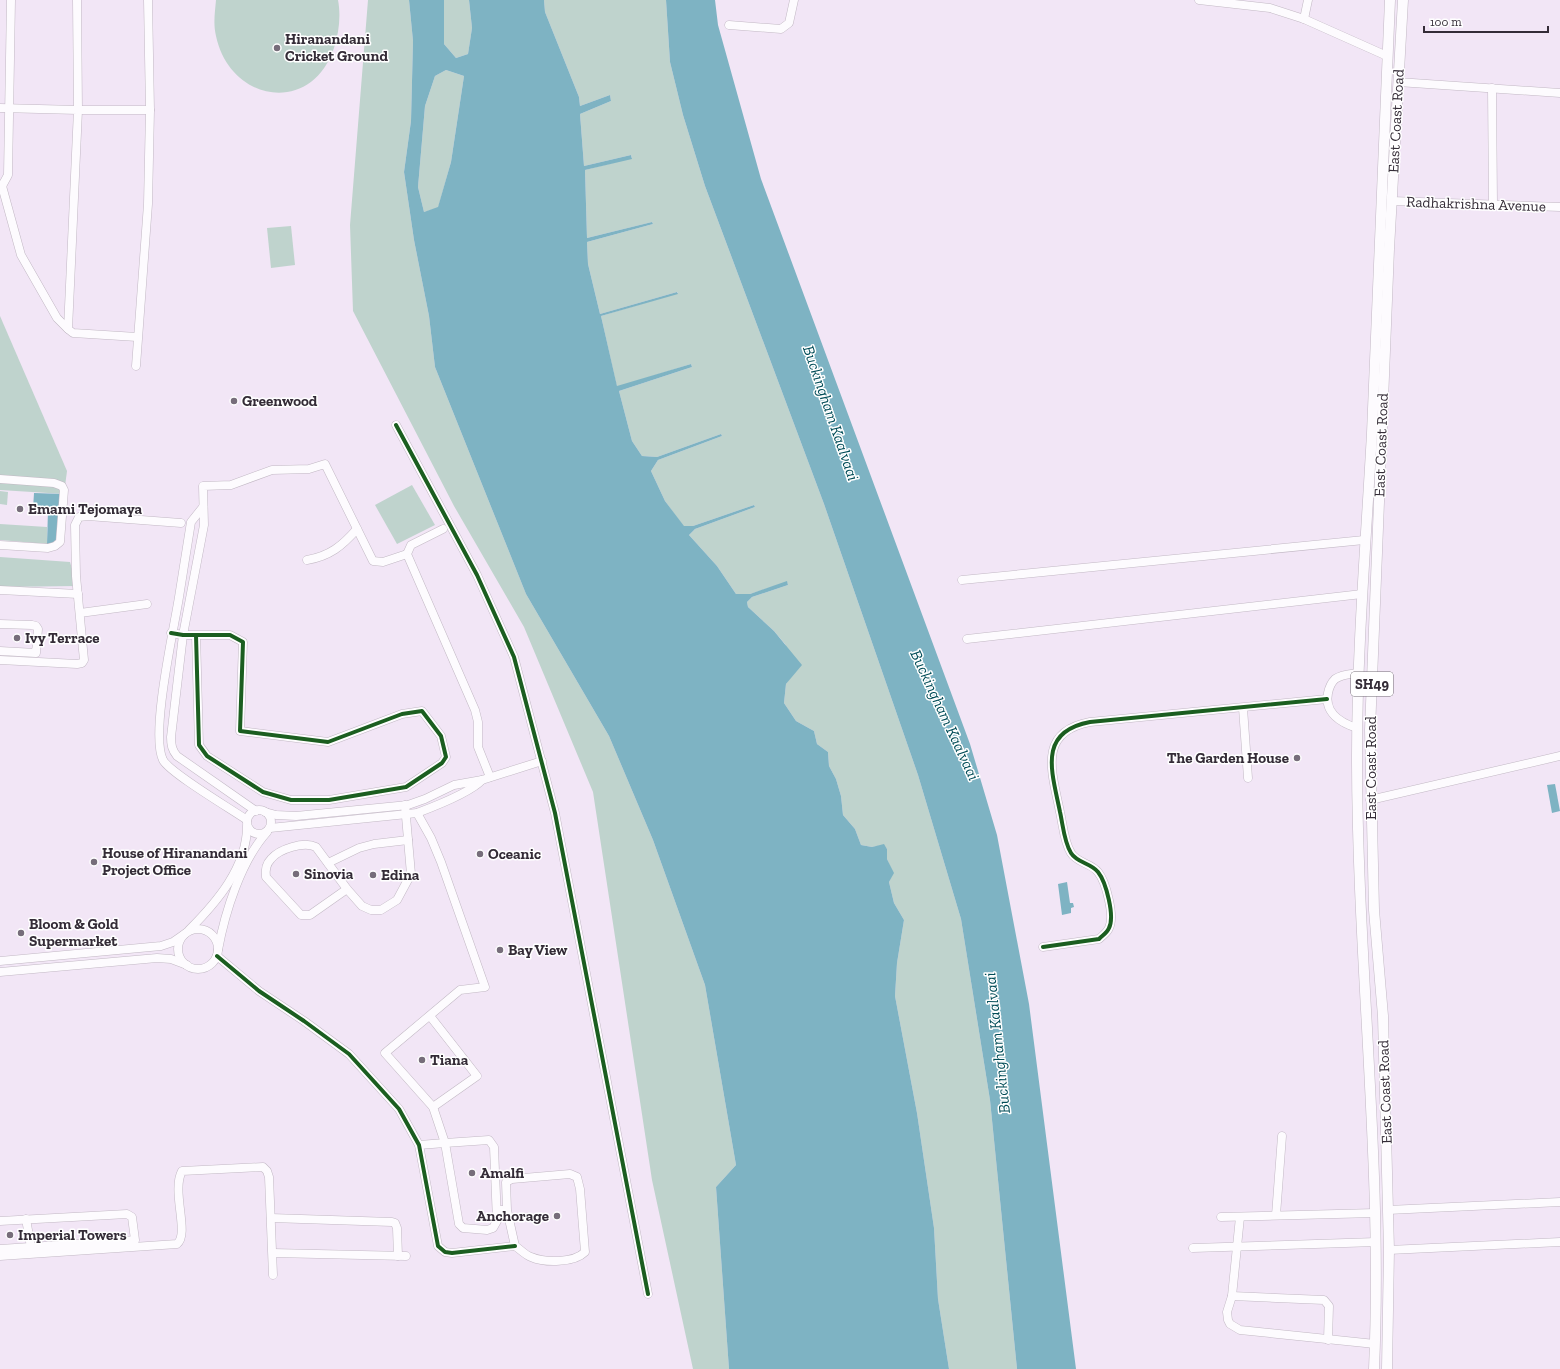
<svg xmlns="http://www.w3.org/2000/svg" width="1560" height="1369" font-family="'Zilla Slab',serif">
<rect width="100%" height="100%" fill="#f2e6f6"/>
<!-- green -->
<g fill="#bfd3cd">
<path d="M216,0H338C341,16 339,33 334,48C311,116 230,102 216,36C213,24 215,12 216,0Z"/>
<path d="M368,0H409L413,41L411,121L404,172L414,240L429,316L435,367L526,594L609,736L653,840L705,985L736,1165L716,1187L729,1369H693L652,1180L593,792L524,627L454,506L353,311L350,225Z"/>
<path d="M444,0H469L472,28L468,54L456,58L444,44Z"/>
<path d="M544,0H666L670,62L683,115L705,186L824,504L918,775L961,919L990,1100L1017,1369H949L938,1299L934,1228L917,1113L895,996L897,963L904,920L894,903L889,882L893,873L887,859V849L884,845L872,847L861,845L855,829L843,815L841,796L836,779L829,766L828,752L817,744L814,731L796,721L784,703L786,684L795,671L785,644L774,631L748,607L747,602L752,597L788,585L787,582L750,594H736L717,566L689,535L695,529L755,507L754,505L693,526L684,527L665,501L651,471L658,460L722,436L721,434L657,457L642,456L632,441L619,391L692,367L691,364L617,387L601,316L678,293L677,292L600,314L588,264L587,242L653,224L652,222L587,238L585,170L632,158L631,155L584,166L580,114L611,101L610,95L580,106L579,97L545,12Z"/>
<path d="M446,70L464,76L451,162L438,208L424,212L418,187L425,106L435,76Z"/>
<path d="M291,226L295,265L271,268L267,228Z"/>
<path d="M0,316L67,471L64,494L0,490Z"/>
<path d="M412,485L435,525L397,544L375,505Z"/>
<path d="M0,491L8,492L7,505L0,504Z"/>
<path d="M0,524L47,527V544L0,540Z"/>
<path d="M0,557L70,562L77,586L0,587Z"/>
</g>
<!-- water -->
<g fill="#7eb3c3" fill-rule="evenodd">
<path d="M409,0H444V44L456,58L468,54L472,28L469,0H544L545,12L579,97L580,106L610,95L611,101L580,114L584,166L631,155L632,159L585,170L587,238L652,222L653,224L587,242L588,264L600,314L677,292L678,294L601,316L617,386L691,364L692,367L619,391L632,441L642,456L657,457L721,434L722,436L658,460L651,471L665,501L684,526H693L754,505L755,507L695,529L689,535L717,566L736,594H750L787,581L788,585L752,597L747,602L748,607L774,631L802,665L786,684L784,703L796,721L814,731L817,744L828,752L829,766L836,779L841,796L843,815L855,829L861,845L872,847L884,844L887,849V859L894,873L889,882L894,903L904,920L897,963L895,996L917,1113L934,1228L938,1299L949,1369H729L716,1187L736,1165L705,985L653,840L609,736L526,594L435,367L429,316L414,240L404,172L411,121L413,41ZM446,70L464,76L451,162L438,207L424,212L418,187L425,106L435,76Z"/>
<path d="M666,0H715L718,25L761,179L970,744L997,835L1029,1004L1076,1369H1017L990,1100L961,919L918,775L824,504L705,186L683,115L670,62Z"/>
<path d="M34,493L64,494L58,544H47L48,510L33,509Z"/>
<path d="M1555,784L1560,811L1552,813L1547,785Z"/>
<path d="M1067,882L1070,903H1073L1074,907L1071,908V913L1062,915L1058,884Z"/>
</g>
<g fill="none" stroke-linecap="round" stroke-linejoin="round">
<!-- minor casing -->
<g stroke="#c2b8c4" stroke-width="9">
<g id="minor">
<path d="M77,0L78,110H150"/>
<path d="M1199,0L1270,8L1304,19L1387,56"/>
<path d="M1304,19L1308,0"/>
<path d="M729,25L781,29L789,23L794,0"/>
<path d="M1398,82L1560,93"/>
<path d="M1492,88L1493,205"/>
<path d="M0,108L78,110L68,329L73,333L137,337"/>
<path d="M0,185L2,186L8,175L11,0"/>
<path d="M2,186L21,255L57,318L68,329"/>
<path d="M1392,201L1560,207"/>
<path d="M136,366L148,204L150,110L148,0"/>
<path d="M396,425L477,575L514,657L555,813L648,1294"/>
<path d="M0,479L54,483L62,486L64,490L60,542L55,546L48,548L0,545"/>
<path d="M203,507L191,522C187,547 183,572 179,597C174,629 150,734 163,760C170,773 231,809 247,820"/>
<path d="M443,529L411,545L407,554L475,710L478,722V747L490,777"/>
<path d="M307,560C330,556 342,546 357,529"/>
<path d="M962,580L1364,540"/>
<path d="M0,590L78,594"/>
<path d="M80,613L147,604"/>
<path d="M0,624L32,625L36,626L38,629L36,653L0,651"/>
<path d="M171,633L183,635H230L243,642L240,731L328,742L402,714L422,711L441,736L446,757L442,763L406,787L329,800H291L263,792L207,756L199,745L196,635"/>
<path d="M967,639L1362,594"/>
<path d="M0,660L77,664L82,663L84,660L76,576L75,525L79,517L88,516L181,523"/>
<path d="M1243,708L1248,778"/>
<path d="M1357,728C1341,723 1324,713 1328,693C1329,688 1331,683 1335,679C1342,674 1351,674 1359,673"/>
<path d="M1370,800L1560,756"/>
<circle cx="259" cy="822" r="12"/>
<path d="M256,811L177,756C172,750 171,745 171,737L183,635L204,525L203,486L231,485L272,470L309,469L325,464L373,561L383,562L407,554"/>
<path d="M265,812L276,815L296,816L408,805L425,799L454,785L482,780L542,761"/>
<path d="M417,813L431,838L441,862L485,987L460,990L385,1053L433,1107L445,1143L419,1145"/>
<path d="M270,828L417,813C433,807 471,792 482,780"/>
<path d="M328,863L359,848L374,844L408,840"/>
<path d="M347,889L310,915H301L266,877C265,870 266,864 271,859C279,849 304,841 316,847L347,889L362,906L371,910H381L397,900L411,874L405,805"/>
<circle cx="198" cy="949" r="20"/>
<path d="M189,930C217,902 247,867 247,826"/>
<path d="M1043,947L1099,939C1103,935 1107,933 1109,928C1115,916 1106,882 1098,872C1091,863 1077,863 1071,853C1064,842 1063,825 1060,812C1052,772 1037,732 1090,722L1327,699"/>
<path d="M218,950C225,912 241,861 267,832"/>
<path d="M217,956L259,991L304,1021L349,1054L399,1109L419,1145L438,1246L445,1252L452,1253L515,1246"/>
<path d="M0,961L161,946L173,942L186,933"/>
<path d="M0,972L157,958L171,959L187,965"/>
<path d="M430,1016L477,1076L433,1107"/>
<path d="M489,1140L494,1147L497,1221L493,1228L487,1230L463,1228L459,1224L445,1143Z"/>
<path d="M497,1210H507L506,1182L512,1179L570,1174L577,1177L580,1189L585,1252C574,1263 545,1263 531,1257C525,1255 520,1249 515,1246L507,1210"/>
<path d="M1388,1210L1560,1202"/>
<path d="M1276,1215L1282,1136"/>
<path d="M1221,1217L1375,1213"/>
<path d="M1240,1217L1232,1296L1227,1312L1228,1320L1230,1324L1240,1330L1375,1344"/>
<path d="M271,1218L392,1222L395,1223L397,1228L398,1256"/>
<path d="M26,1219L31,1247"/>
<path d="M0,1221L127,1214L132,1217L135,1240L0,1249"/>
<path d="M1193,1248L1376,1242"/>
<path d="M1389,1250L1560,1242"/>
<path d="M273,1253L406,1256"/>
<path d="M0,1256L177,1244C190,1234 171,1191 182,1171L263,1167L267,1171L269,1177L273,1275"/>
<path d="M1232,1296L1324,1300L1329,1306L1328,1340"/>
</g>
</g>
<!-- major casing -->
<g stroke="#c2b8c4" stroke-width="11">
<g id="major">
<path d="M1374,1369C1383,1165 1357,961 1357,757C1357,649 1366,541 1372,433C1379,289 1383,144 1390,0"/>
<path d="M1387,1369L1389,1250L1383,1016L1374,910L1370,730L1389,249L1403,0"/>
</g>
</g>
<!-- minor -->
<use href="#minor" stroke="#fdfbfe" stroke-width="8"/>
<!-- major -->
<use href="#major" stroke="#fdfbfe" stroke-width="10"/>
<!-- cycleway casing -->
<g stroke="#fff" stroke-width="6">
<g id="cycleway">
<path d="M396,425L477,575L514,657L555,813L648,1294"/>
<path d="M171,633L183,635H230L243,642L240,731L328,742L402,714L422,711L441,736L446,757L442,763L406,787L329,800H291L263,792L207,756L199,745L196,635"/>
<path d="M1043,947L1099,939C1103,935 1107,933 1109,928C1115,916 1106,882 1098,872C1091,863 1077,863 1071,853C1064,842 1063,825 1060,812C1052,772 1037,732 1090,722L1327,699"/>
<path d="M217,956L259,991L304,1021L349,1054L399,1109L419,1145L438,1246L445,1252L452,1253L515,1246"/>
</g>
</g>
<!-- cycleway -->
<use href="#cycleway" stroke="#1b5e20" stroke-width="4"/>
</g>
<!-- markers -->
<g fill="#766d7a" stroke="#fff" stroke-width="1.5">
<circle cx="277" cy="48" r="4"/>
<circle cx="234" cy="401" r="4"/>
<circle cx="20" cy="509" r="4"/>
<circle cx="17" cy="638" r="4"/>
<circle cx="1297" cy="758" r="4"/>
<circle cx="480" cy="854" r="4"/>
<circle cx="94" cy="862" r="4"/>
<circle cx="296" cy="874" r="4"/>
<circle cx="373" cy="875" r="4"/>
<circle cx="21" cy="933" r="4"/>
<circle cx="500" cy="950" r="4"/>
<circle cx="422" cy="1060" r="4"/>
<circle cx="472" cy="1173" r="4"/>
<circle cx="557" cy="1216" r="4"/>
<circle cx="10" cy="1235" r="4"/>
</g>
<g text-anchor="middle" dominant-baseline="central" stroke-width="3" stroke-linejoin="round" paint-order="stroke">
<!-- shield labels -->
<rect fill="#fff" stroke="#716b73" stroke-width="1" x="1351" y="672" width="42" height="24" rx="3"/>
<g font-size="14" font-weight="bold" fill="#342c37">
<text x="1372" y="684">SH49</text>
</g>
<!-- poi labels -->
<g font-size="15" font-weight="bold" fill="#342c37" stroke="#fff" text-anchor="start">
<text x="285" y="39">Hiranandani<tspan x="285" dy="17">Cricket Ground</tspan></text>
<text x="242" y="401">Greenwood</text>
<text x="28" y="509">Emami Tejomaya</text>
<text x="25" y="638">Ivy Terrace</text>
<text x="1289" y="758" text-anchor="end">The Garden House</text>
<text x="102" y="853">House of Hiranandani<tspan x="102" dy="17">Project Office</tspan></text>
<text x="488" y="854">Oceanic</text>
<text x="304" y="874">Sinovia</text>
<text x="381" y="875">Edina</text>
<text x="29" y="924">Bloom &amp; Gold<tspan x="29" dy="17">Supermarket</tspan></text>
<text x="508" y="950">Bay View</text>
<text x="430" y="1060">Tiana</text>
<text x="480" y="1173">Amalfi</text>
<text x="549" y="1216" text-anchor="end">Anchorage</text>
<text x="18" y="1235">Imperial Towers</text>
</g>
<!-- street labels -->
<g font-size="15" fill="#342c37" stroke="#fff">
<text transform="translate(1396 121) rotate(-87)">East Coast Road</text>
<text transform="translate(1476 204) rotate(2)">Radhakrishna Avenue</text>
<text transform="translate(1381 445) rotate(-88)">East Coast Road</text>
<text transform="translate(1371 768) rotate(-90)">East Coast Road</text>
<text transform="translate(1385 1092) rotate(-92)">East Coast Road</text>
</g>
<!-- water labels -->
<g font-size="16" font-style="italic" fill="#004c57" stroke="#fff">
<text transform="translate(831 413) rotate(71)">Buckingham Kaalvaai</text>
<text transform="translate(945 715) rotate(65)">Buckingham Kaalvaai</text>
<text transform="translate(997 1043) rotate(-96)">Buckingham Kaalvaai</text>
</g>
</g>
<!-- scale -->
<path d="M1424 26v6h124v-6" fill="none" stroke="#342c37" stroke-width="2"/>
<text x="1430" y="26" font-size="12" fill="#342c37" stroke="#ffffff" stroke-width="3" paint-order="stroke">100 m</text>
</svg>
